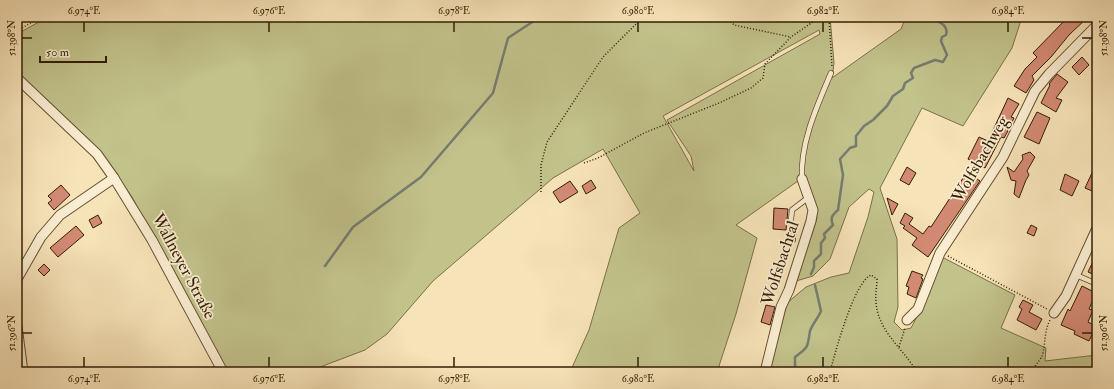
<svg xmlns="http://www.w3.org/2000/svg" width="1114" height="389" font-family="'IM FELL Double Pica',serif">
<rect width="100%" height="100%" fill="#f7e3b8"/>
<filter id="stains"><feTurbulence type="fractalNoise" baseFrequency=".005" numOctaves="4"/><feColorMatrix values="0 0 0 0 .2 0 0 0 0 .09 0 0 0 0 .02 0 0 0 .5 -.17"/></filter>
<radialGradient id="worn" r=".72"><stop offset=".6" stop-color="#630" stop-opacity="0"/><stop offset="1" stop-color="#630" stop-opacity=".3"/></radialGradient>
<!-- green -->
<path fill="#c2c28b" stroke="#7a7048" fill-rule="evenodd" d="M48,17H830L834,63L832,78L901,29L906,17H1022L1012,48L963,126L922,108L880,188L897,239L898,307L894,322L902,330L911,328L926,299L942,257L1015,295L1001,328L1046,348L1045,361L1097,355V372H769L787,303L806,287L831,277L849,273L868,217L874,192L869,189L849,207L830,259L813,276L796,281L817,218L805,176L736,225L757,238L736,314L717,372H570L589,330L619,228L640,213L603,149L553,178L433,281L387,334L365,350L307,372H227L132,197L104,157L17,73V34ZM819,30L820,34L667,120L691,156L694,171L663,116Z"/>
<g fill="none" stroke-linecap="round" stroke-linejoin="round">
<!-- stream -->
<g stroke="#767c71" stroke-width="2.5">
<path d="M325,266L353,227L421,177L493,93L508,38L540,17"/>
<path d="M811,274L814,267V261L821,254V243L825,238L824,234L833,225C830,218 832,215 838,210L843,175L840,159L850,148L856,146V136L864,126L873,120L887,106L893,96L903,89L905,83L913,78L911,73L914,68L935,60L943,62L947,55L941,41L942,37L946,35C949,25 939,22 931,17"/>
<path d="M795,372V357C810,346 807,347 810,331C812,325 818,318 821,311L815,285"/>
</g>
</g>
<!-- building -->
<g fill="#d38a74" stroke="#331e04">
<path d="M1068,17H1088L1069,35L1051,57L1032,76L1034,80L1026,93L1014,86L1025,69L1037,57L1033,53Z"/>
<path d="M1082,57L1089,65L1079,75L1072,67Z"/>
<path d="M1057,74L1068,82L1056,98L1062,100L1056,112L1041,103L1050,85L1049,84Z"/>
<path d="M1008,98L1019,104L1011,117L1014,118L1008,130L1006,129L1008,131L1004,138L1001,137L985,168L968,159L979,137L988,141Z"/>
<path d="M1037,112L1050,118L1039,144L1024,137Z"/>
<path d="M1030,152L1035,157L1027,171L1029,175L1026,180L1019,198L1014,194L1016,181L1011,180L1007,167L1014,172L1023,159L1022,155Z"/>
<path d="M1097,162V193L1085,188Z"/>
<path d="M907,167L916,173L909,185L900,180Z"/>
<path d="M967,172L980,181L928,257L912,245L917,238L903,228L905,226L900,223L905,213L913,218L909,224L923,234L929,226L931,227Z"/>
<path d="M1065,174L1079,181L1072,196L1060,190Z"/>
<path d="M591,180L596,188L586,194L582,186Z"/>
<path d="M570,181L578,192L560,203L553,192Z"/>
<path d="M61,185L70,195L54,210L48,203L52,200L48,196Z"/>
<path d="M887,198L898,204L892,215Z"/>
<path d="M774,208L788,209L786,230L773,229Z"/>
<path d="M98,215L102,223L93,228L89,220Z"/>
<path d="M1031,225L1037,228L1034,236L1027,233Z"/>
<path d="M76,226L84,235L58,257L50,248Z"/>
<path d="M788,232L796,233L795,242L787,241Z"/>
<path d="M1097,253V276L1088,272Z"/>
<path d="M44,264L50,270L44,276L38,270Z"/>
<path d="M912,271L923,275L921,278L923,279L916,298L907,294L909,287L906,286Z"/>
<path d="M1082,286L1096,293L1089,309L1093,310L1088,322L1096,326L1089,341L1074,334L1075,331L1061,325L1068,309L1070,311Z"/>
<path d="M1023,300L1033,305L1029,312L1042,319L1036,330L1017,320L1022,309L1019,307Z"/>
<path d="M766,305L775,307L770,325L761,322Z"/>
</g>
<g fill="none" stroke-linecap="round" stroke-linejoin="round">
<!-- service casing -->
<g stroke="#644f31" stroke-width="6">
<g id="service">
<path d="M802,179C800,143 817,106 831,73"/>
<path d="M791,219L792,210L809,197"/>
<path d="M1076,275L1097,284"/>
</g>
</g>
<!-- minor casing -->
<g stroke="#644f31" stroke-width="11">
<g id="minor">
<path d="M17,78L97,154L114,178L152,240L223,372"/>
<path d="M17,279L41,237L60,215L114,178"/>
<path d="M1054,313L1066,296L1097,228"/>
<path d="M907,320L918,309L940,253L1003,157L1035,91L1049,74L1097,25"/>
<path d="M17,326L23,372"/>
<path d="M765,372L781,307L789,290L811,221L813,210L802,179"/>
</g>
</g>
<!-- path -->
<g stroke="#331e04" stroke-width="1.5" stroke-dasharray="1 2" stroke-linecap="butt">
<path d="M727,17L734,25L791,37"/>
<path d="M829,17L832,67"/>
<path d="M17,31L41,17"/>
<path d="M584,163L598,158L644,133L719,103L751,88L763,78L765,64L791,37L820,17"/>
<path d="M541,192V165L547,142L603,57L643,17"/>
<path d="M948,256L1047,309"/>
<path d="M899,347L905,328"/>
<path d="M830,372C835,353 854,282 871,275L877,279C877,287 875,294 876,301C877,331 903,348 917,372"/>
<path d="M1034,372C1034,365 1038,363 1041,358C1046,350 1043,333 1050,320"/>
</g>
<!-- service -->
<use href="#service" stroke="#faedd1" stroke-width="4.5"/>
<!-- minor -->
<use href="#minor" stroke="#faedd1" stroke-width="9"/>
</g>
<!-- ticks -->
<path fill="none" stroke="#331e04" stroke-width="1.5" d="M84,22V32M269,22V32M454,22V32M638,22V32M823,22V32M1008,22V32M22,38H32M1082,38H1092M22,333H32M1082,333H1092M84,357V367M269,357V367M454,357V367M638,357V367M823,357V367M1008,357V367"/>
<g text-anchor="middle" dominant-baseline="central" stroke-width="3.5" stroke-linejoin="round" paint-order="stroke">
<!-- street labels -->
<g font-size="17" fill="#331e04" stroke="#faedd1">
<text transform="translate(980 159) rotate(-60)">Wolfsbachweg</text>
<text transform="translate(780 263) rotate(-72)">Wolfsbachtal</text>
<text transform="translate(184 266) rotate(62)">Wallneyer Straße</text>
</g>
</g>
<!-- margin -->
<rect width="1114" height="389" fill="none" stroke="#f7e3b8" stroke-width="44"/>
<!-- scale -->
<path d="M40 56v6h66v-6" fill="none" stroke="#331e04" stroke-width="2"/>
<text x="46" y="56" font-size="12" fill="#331e04" stroke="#faedd1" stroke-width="3" paint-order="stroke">50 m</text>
<rect x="22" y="22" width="1070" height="345" fill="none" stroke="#331e04" stroke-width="1.5"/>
<g font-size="10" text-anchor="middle" fill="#331e04">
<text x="84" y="14">6.974°E</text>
<text x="269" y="14">6.976°E</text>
<text x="454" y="14">6.978°E</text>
<text x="638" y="14">6.980°E</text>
<text x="823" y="14">6.982°E</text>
<text x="1008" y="14">6.984°E</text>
<text transform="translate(11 38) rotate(-90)" y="4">51.398°N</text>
<text transform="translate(1103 38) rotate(-90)" y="4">51.398°N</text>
<text transform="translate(11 333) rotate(-90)" y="4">51.396°N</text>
<text transform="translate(1103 333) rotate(-90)" y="4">51.396°N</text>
<text x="84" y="382">6.974°E</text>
<text x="269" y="382">6.976°E</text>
<text x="454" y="382">6.978°E</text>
<text x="638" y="382">6.980°E</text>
<text x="823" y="382">6.982°E</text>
<text x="1008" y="382">6.984°E</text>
</g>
<rect width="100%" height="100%" filter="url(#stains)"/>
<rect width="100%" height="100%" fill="url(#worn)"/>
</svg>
